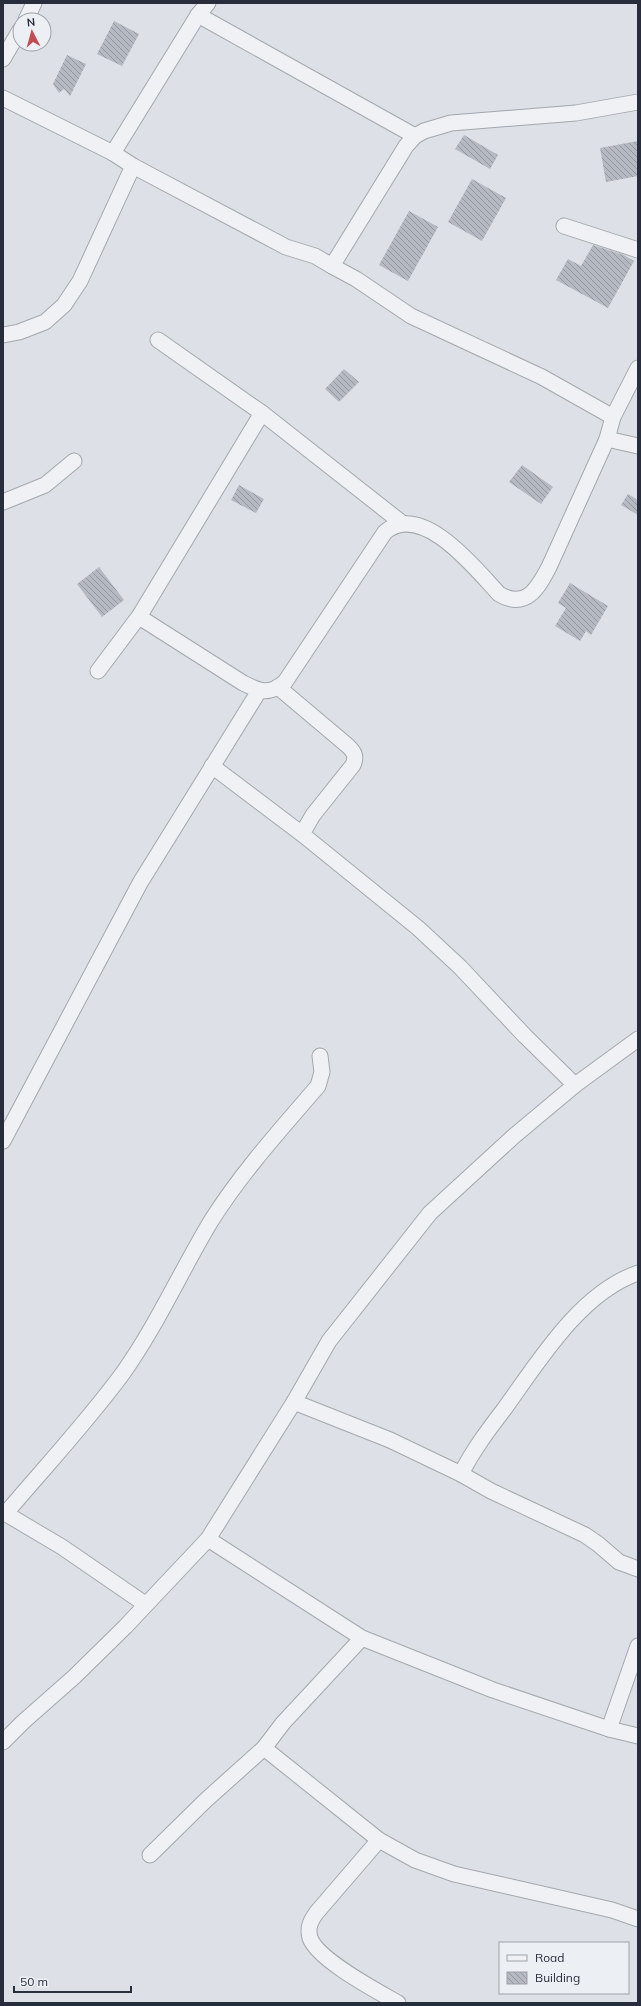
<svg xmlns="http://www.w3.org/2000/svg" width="641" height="2006" font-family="Mulish,sans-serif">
<defs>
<pattern id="building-back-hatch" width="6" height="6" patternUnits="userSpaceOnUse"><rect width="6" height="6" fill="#b5b9c2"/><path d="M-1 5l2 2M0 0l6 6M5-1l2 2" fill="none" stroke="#93979f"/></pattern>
</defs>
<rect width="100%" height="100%" fill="#dde0e6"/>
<!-- building -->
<g fill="url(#building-back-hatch)">
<path d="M114,21L139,34L122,66L97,54Z"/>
<path d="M67,55L86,64L70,96L64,89L59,93L53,84Z"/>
<path d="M464,135L498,155L490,169L455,149Z"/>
<path d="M638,141V176L606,182L600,148Z"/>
<path d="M472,179L506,198L482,241L448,222Z"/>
<path d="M409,211L438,227L408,281L379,265Z"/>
<path d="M593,245L624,255L634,261L608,308L556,280L568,259L581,266Z"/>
<path d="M344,369L359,382L339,402L325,389Z"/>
<path d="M522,465L553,487L541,504L509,482Z"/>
<path d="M239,485L264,499L256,513L231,500Z"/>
<path d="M628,494L638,500V515L621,505Z"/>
<path d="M99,567L124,600L102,617L77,584Z"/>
<path d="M570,583L608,606L591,635L586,631L580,641L555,626L566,608L558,603Z"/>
</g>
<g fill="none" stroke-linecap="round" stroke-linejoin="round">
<!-- minor casing -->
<g stroke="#a3a7af" stroke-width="17">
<g id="minor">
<path d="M198,15L415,136"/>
<path d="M26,20L34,3"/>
<path d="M3,59L20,30"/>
<path d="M3,98L113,153L133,166L286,247L315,256L332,266L406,146L415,136L424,131L451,123L576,113L638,102"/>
<path d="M113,153L198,15L208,3"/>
<path d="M564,226L638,250"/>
<path d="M332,266L356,279L411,316L542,377L613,417"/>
<path d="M3,335L19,332L45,322L64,305L80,281L133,166"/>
<path d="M158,340L262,413L402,523"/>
<path d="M607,439L638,446"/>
<path d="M3,502L45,485L74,461"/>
<path d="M140,615L144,620L243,683C261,692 269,695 285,682L385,532C422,501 475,568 499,594C526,610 538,588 549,567L607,439L613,417L638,368"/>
<path d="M98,671L140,615L262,413"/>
<path d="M278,687L348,746C354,752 357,756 353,765L313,815L302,834L418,928L460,967L525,1036L575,1085"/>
<path d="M212,766L302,834"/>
<path d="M3,1141L140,883L259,691"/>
<path d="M294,1402L390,1440L461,1474C473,1450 489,1429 505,1408C539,1361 580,1293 638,1273"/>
<path d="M461,1474L491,1491L585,1535L598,1544L619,1562L638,1569"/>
<path d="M3,1512L62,1547L145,1604"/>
<path d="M6,1513C45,1467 87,1422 123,1373C157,1325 181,1271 211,1221C242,1172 281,1129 318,1086L322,1072L320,1056"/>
<path d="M208,1539L362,1638L493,1690L609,1729L638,1736"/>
<path d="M609,1729L638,1646"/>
<path d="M3,1742L23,1722L74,1677L125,1627L208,1539L294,1402L329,1341L430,1213L514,1136L575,1085L638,1039"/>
<path d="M264,1748L379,1840L415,1860L454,1874L612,1910L638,1919"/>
<path d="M379,1840L317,1912C311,1920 307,1927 310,1938C318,1960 377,1991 398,2003"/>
<path d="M150,1855L206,1800L264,1748L283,1723L362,1638"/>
</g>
</g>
<!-- minor -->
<use href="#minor" stroke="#f0f1f4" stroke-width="15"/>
</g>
<!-- border -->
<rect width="641" height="2006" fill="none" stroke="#282d3b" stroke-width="8"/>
<!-- legend -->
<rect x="499" y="1942" width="130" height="52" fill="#eceff4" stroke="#9ea1aa"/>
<rect x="507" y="1955" width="20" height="6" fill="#f0f1f4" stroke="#9ea1aa"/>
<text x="535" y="1962" font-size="12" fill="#282d3b">Road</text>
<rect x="507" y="1972" width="20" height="12" fill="url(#building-back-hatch)" stroke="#9ea1aa"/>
<text x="535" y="1982" font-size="12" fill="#282d3b">Building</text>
<!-- north arrow -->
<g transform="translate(32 32) rotate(354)"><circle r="19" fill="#eceff4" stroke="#9ea1aa"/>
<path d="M0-3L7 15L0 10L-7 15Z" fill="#c04d54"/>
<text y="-6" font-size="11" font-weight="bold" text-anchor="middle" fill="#282d3b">N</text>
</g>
<!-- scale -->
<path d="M14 1986v6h117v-6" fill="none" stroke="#282d3b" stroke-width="2"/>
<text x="20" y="1986" font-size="12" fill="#282d3b" stroke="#eceff4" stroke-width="3" paint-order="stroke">50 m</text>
</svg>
